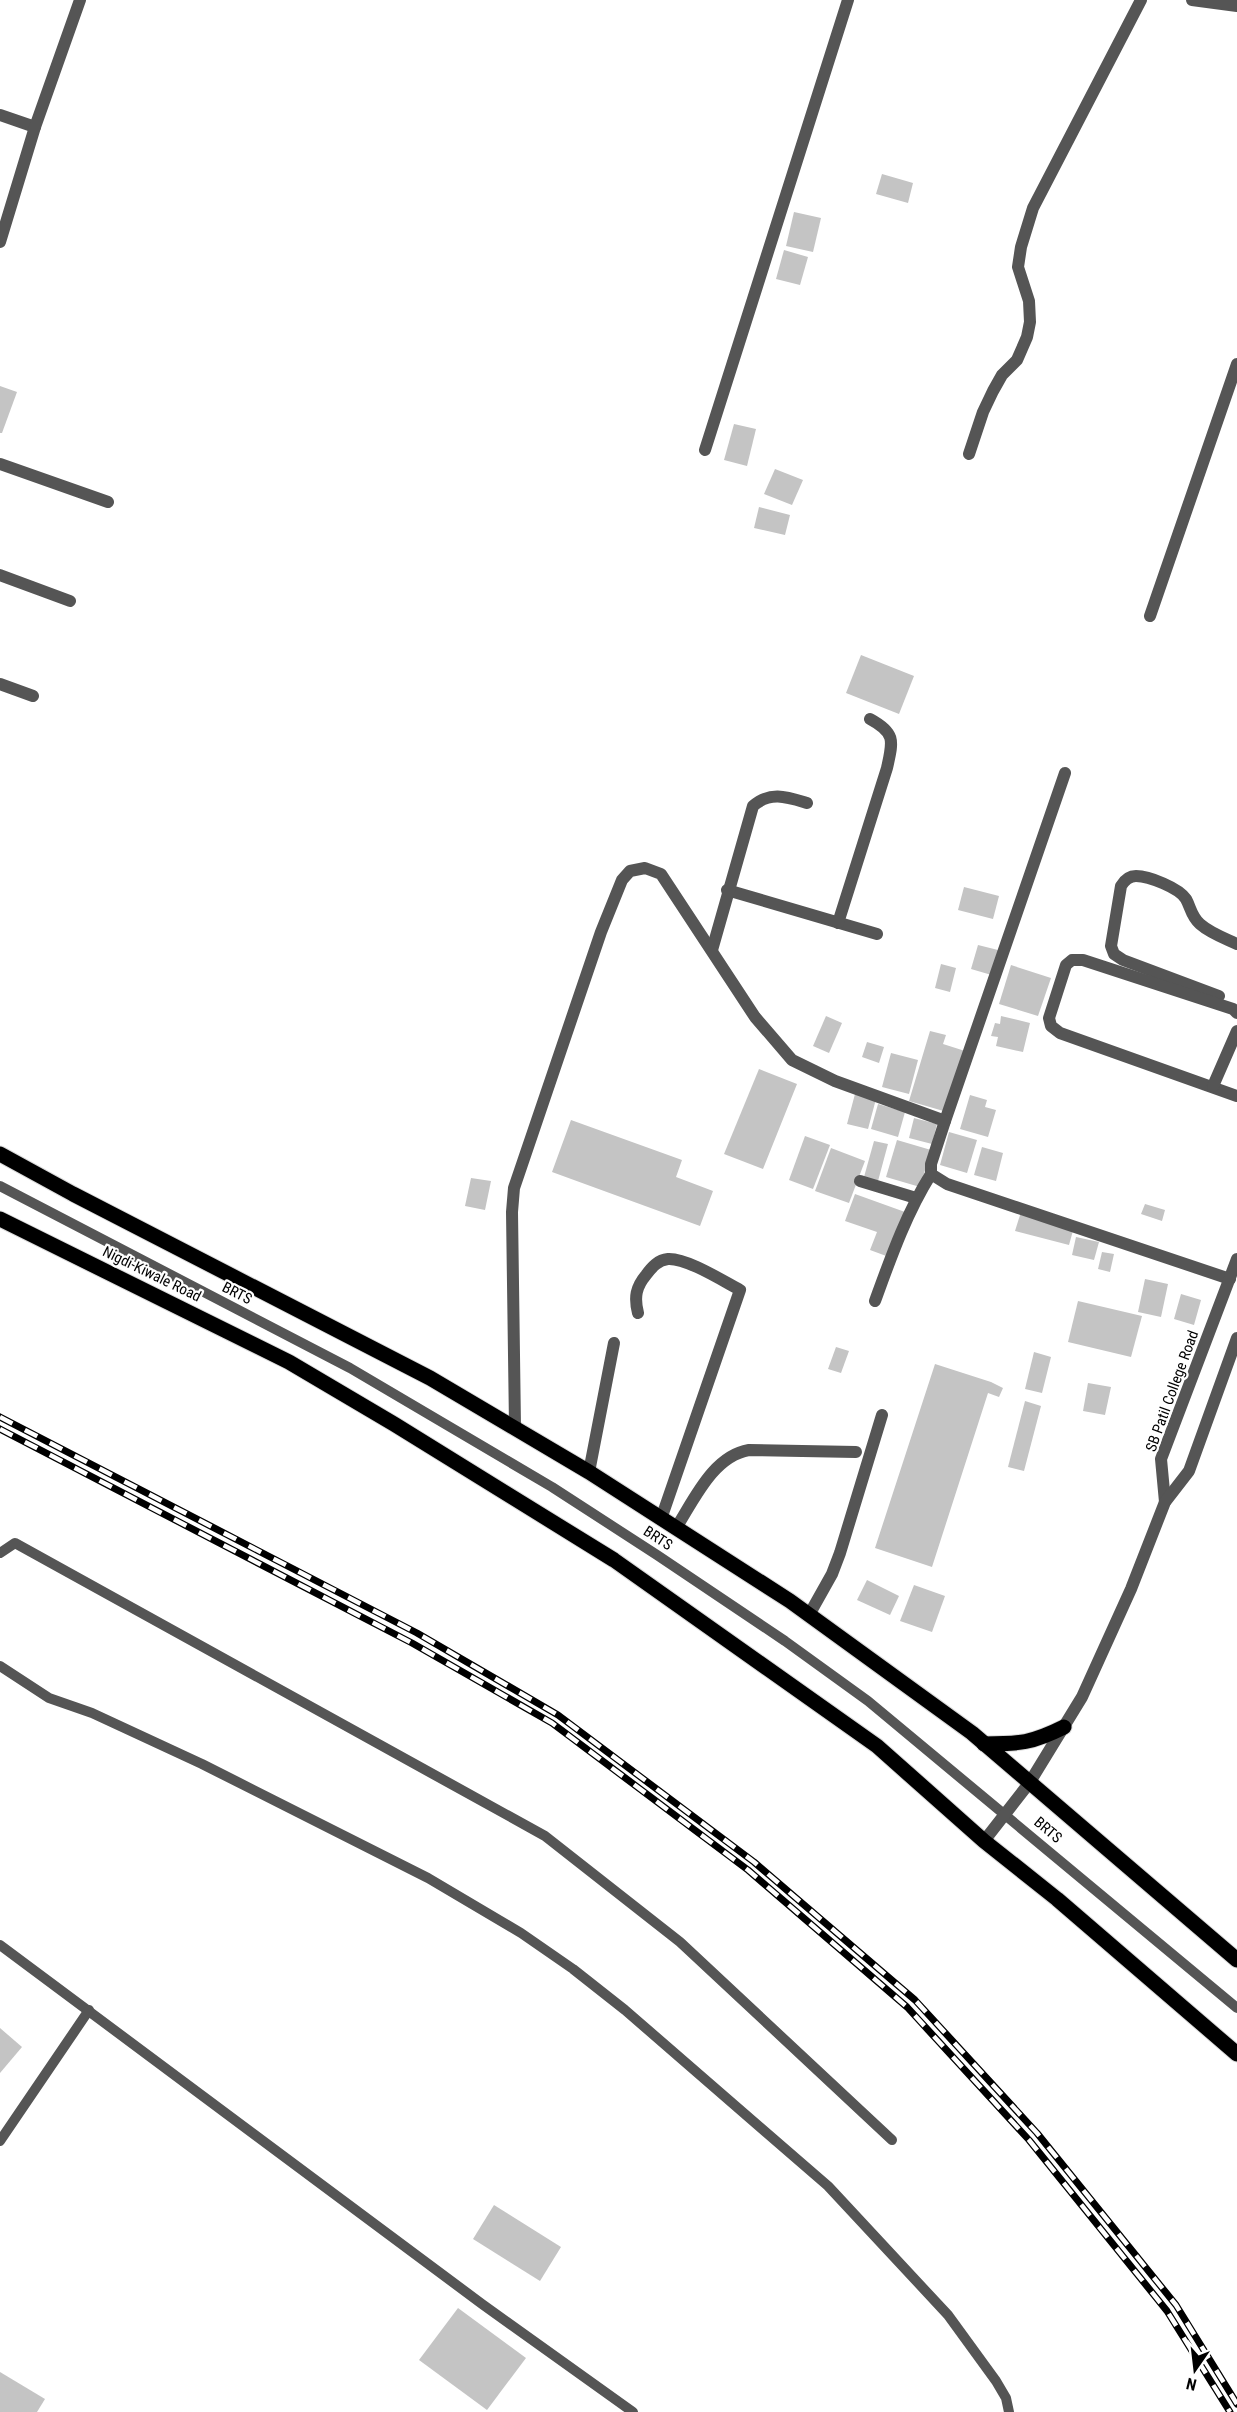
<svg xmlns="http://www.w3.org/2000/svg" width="1237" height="2412" font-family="'Roboto Condensed',sans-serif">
<rect width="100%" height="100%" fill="#fff"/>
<!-- building -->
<g fill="#c4c4c4">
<path d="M882,174L913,183L908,203L876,194Z"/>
<path d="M794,212L821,218L813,252L786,246Z"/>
<path d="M784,250L808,257L800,285L776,279Z"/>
<path d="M0,386L17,392L2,433H0Z"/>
<path d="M734,424L756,429L747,466L724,460Z"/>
<path d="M775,469L803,480L792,505L764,494Z"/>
<path d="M759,507L790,515L785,535L754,528Z"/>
<path d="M861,655L914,676L899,714L846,693Z"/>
<path d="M964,887L999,896L993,919L958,910Z"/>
<path d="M978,945L1002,951L995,976L971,969Z"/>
<path d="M941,964L956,968L950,992L935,988Z"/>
<path d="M1011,965L1051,978L1038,1016L999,1004Z"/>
<path d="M826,1016L842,1023L829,1053L813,1046Z"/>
<path d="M1001,1016L1030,1023L1023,1052L996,1046L998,1037L991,1036L995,1023L1000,1024Z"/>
<path d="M930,1031L946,1035L943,1044L965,1051L947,1112L909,1101Z"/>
<path d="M867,1042L884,1047L879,1063L862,1057Z"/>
<path d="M891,1053L918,1060L909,1094L882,1087Z"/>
<path d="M759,1069L797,1084L763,1169L724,1154Z"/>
<path d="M855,1094L876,1099L868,1129L847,1124Z"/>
<path d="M970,1095L987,1100L985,1107L996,1110L988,1137L960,1129Z"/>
<path d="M878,1104L905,1112L898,1137L871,1129Z"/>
<path d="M914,1118L937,1124L932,1144L909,1138Z"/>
<path d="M571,1120L682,1160L676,1177L713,1191L700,1226L552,1172Z"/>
<path d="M949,1132L977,1140L967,1173L940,1165Z"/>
<path d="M805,1136L830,1145L813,1189L789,1180Z"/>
<path d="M897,1140L931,1150L920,1187L886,1177Z"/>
<path d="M874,1141L888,1144L878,1181L864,1177Z"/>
<path d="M982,1147L1003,1153L996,1181L974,1175Z"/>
<path d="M831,1148L865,1161L849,1203L815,1191Z"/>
<path d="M471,1178L491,1181L485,1210L465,1206Z"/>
<path d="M855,1194L905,1212L889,1257L870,1250L877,1232L845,1221Z"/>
<path d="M1145,1204L1165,1210L1162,1221L1141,1214Z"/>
<path d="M1021,1212L1074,1227L1069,1245L1015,1231Z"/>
<path d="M1076,1237L1099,1242L1094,1260L1072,1255Z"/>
<path d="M1102,1252L1114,1254L1110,1272L1098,1269Z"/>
<path d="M1145,1279L1168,1284L1161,1317L1138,1312Z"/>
<path d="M1181,1294L1201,1300L1194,1325L1174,1319Z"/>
<path d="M1078,1301L1142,1316L1131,1357L1068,1342Z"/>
<path d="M836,1347L849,1351L841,1373L828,1369Z"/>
<path d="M1034,1352L1051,1357L1042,1393L1025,1389Z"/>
<path d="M935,1364L991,1382L1003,1388L999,1397L988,1393L932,1567L875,1548Z"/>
<path d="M1088,1383L1111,1387L1105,1415L1083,1411Z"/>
<path d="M1025,1401L1041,1406L1024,1471L1008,1467Z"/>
<path d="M867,1580L899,1596L890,1615L857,1600Z"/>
<path d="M914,1585L945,1596L932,1632L900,1621Z"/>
<path d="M0,2028L22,2047L0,2073Z"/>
<path d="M494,2205L561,2247L540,2281L473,2239Z"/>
<path d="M458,2308L526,2358L487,2410L419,2360Z"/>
<path d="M0,2372L45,2399L37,2412H0Z"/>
</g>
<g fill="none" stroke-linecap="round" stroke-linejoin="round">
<!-- primary casing -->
<g stroke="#dbdbdb" stroke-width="17">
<g id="primary">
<path d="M0,1154L73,1194L430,1378L589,1472L790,1601L972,1733L1237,1960"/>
<path d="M0,1219L289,1362L394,1424L614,1560L877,1746L984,1841L1057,1899L1237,2054"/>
<path d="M984,1744C1020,1744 1032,1743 1064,1727"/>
</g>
</g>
<!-- service -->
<g stroke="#555" stroke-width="10">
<path d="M0,1186L350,1368L552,1487L657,1555L785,1641L868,1701L1237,2008"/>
<path d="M0,1553L15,1543L545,1836L680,1942L892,2140"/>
<path d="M0,1666L49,1698L92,1713L202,1764L428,1878L521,1933L573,1969L625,2010L828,2186L948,2315L996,2381L1006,2398L1009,2412"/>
<path d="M0,1945L482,2304L633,2412"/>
<path d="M0,2141L89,2010"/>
</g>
<!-- minor -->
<g stroke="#555" stroke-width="12">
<path d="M1192,0L1237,6"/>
<path d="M0,115L35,127"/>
<path d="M0,242L35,127L80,0"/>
<path d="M705,450L848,0"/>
<path d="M969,454L983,412L993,391L1002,375L1017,360L1027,337L1030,322L1029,301L1018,267L1021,247L1033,208L1141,0"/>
<path d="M0,464L108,502"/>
<path d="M0,575L70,601"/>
<path d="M1150,616L1237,364"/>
<path d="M0,684L33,696"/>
<path d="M1065,773L945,1121L931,1164V1174L947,1184L1230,1279"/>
<path d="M727,890L877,934"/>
<path d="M838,923L887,768C893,741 896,733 870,719"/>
<path d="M712,950L753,806C770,791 787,797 807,803"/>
<path d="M1219,996L1123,960L1114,954L1111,946L1121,886C1124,881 1128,876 1136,876C1149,876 1179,888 1186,899C1191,908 1191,916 1200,924C1210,933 1224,938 1237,944"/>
<path d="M1237,1013L1233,1009L1083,960H1072L1066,965L1049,1018L1051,1026L1060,1033L1237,1096"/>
<path d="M1213,1086L1237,1031"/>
<path d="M860,1181L916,1198"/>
<path d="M875,1301C891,1257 906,1214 931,1174"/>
<path d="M638,1313C634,1297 636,1287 646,1275C652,1267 658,1260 668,1259C687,1258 723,1281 740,1290L661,1519"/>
<path d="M515,1426L512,1212L514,1188L601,932L622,880L630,871L645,868L661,874L755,1017L792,1060L835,1081L945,1121"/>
<path d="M589,1472L614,1343"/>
<path d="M676,1528C694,1500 713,1456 749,1450L856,1452"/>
<path d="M809,1615L832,1574L840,1553L882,1415"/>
</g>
<!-- tertiary -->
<g stroke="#555" stroke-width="12">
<path d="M1165,1502L1161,1459L1237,1259"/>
<path d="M984,1841L1030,1782L1082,1697L1131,1589L1165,1502L1189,1471L1237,1338"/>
</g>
<!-- primary -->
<use href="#primary" stroke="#000" stroke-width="15"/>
<!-- rail casing -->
<g stroke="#000" stroke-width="7">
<g id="rail">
<path d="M0,1417L417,1633L558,1715L754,1862L915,2000L1037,2133L1176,2305L1237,2404"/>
<path d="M0,1429L412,1643L552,1723L748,1870L907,2007L1029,2140L1167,2311L1230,2412"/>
</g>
</g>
<!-- rail -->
<use href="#rail" stroke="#fff" stroke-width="4.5" stroke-dasharray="14" stroke-linecap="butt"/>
</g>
<g text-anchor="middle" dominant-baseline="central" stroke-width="4.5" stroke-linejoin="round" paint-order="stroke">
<!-- street labels -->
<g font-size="15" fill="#000" stroke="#fff">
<text transform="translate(152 1274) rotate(26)">Nigdi-Kiwale Road</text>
<text transform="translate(237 1293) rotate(27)">BRTS</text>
<text transform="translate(1172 1391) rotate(-70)">SB Patil College Road</text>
<text transform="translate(658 1538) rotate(33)">BRTS</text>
<text transform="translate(1048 1830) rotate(40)">BRTS</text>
</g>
</g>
<!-- north arrow -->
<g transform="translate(1195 2370) rotate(194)" stroke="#ffffff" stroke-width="4.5" paint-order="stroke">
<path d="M0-4.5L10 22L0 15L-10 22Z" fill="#000000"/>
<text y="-9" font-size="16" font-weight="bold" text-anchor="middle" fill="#000000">N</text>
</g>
</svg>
